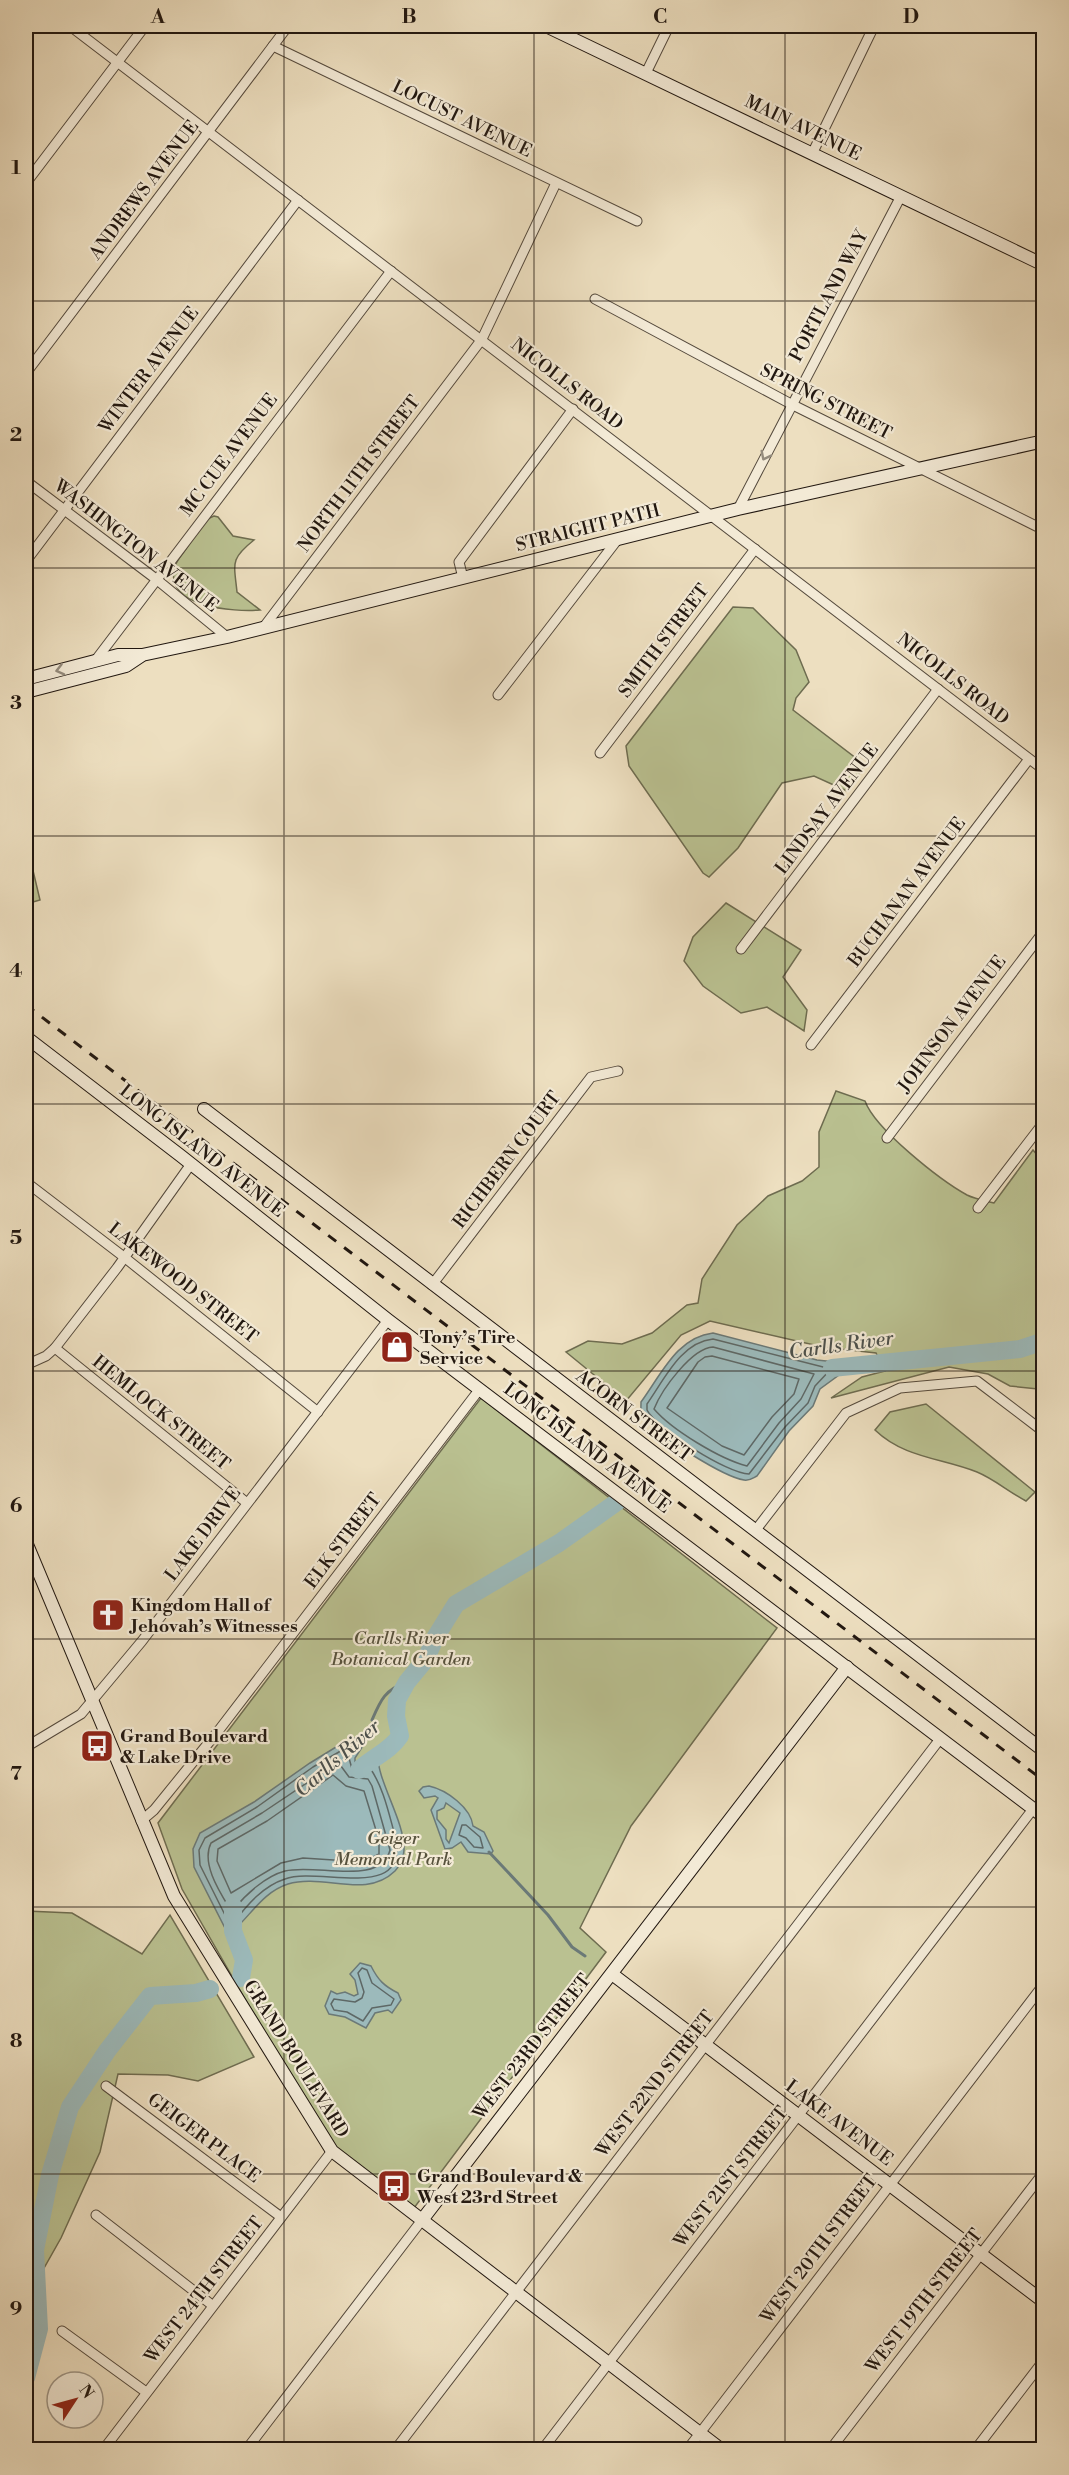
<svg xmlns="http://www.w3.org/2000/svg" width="1069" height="2475" font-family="'Libre Bodoni',serif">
<rect width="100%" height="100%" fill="#eddfc0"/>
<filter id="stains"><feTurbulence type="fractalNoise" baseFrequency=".00333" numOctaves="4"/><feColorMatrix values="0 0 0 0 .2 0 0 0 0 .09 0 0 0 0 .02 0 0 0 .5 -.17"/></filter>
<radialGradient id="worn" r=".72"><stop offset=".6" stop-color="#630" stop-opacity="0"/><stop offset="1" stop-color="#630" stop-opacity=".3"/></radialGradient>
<!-- green -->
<g fill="#bac191" stroke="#6e6c50" stroke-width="1.5">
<path d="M214,516L218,517L233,536L254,540C230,559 234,563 237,592L260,610C235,612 162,608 175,566C178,558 184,553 188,546C194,535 202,520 214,516Z"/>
<path d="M733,607L753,608L796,650L809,682L796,698L793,710L865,765L847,791L814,776L782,783L738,848L709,877L703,873L629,766L626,746Z"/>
<path d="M26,841L40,900L26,904Z"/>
<path d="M726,903L801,950L783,977L807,1010L804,1031L767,1007L741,1013L703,986L684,961L693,937Z"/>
<path d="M836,1091L865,1101C875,1129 940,1180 967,1195C975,1199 986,1201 994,1203L1033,1150L1043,1162V1231L1038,1238L1044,1244V1383L1038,1389L1010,1386L988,1374L949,1367L831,1398L862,1377L885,1371L876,1353L823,1347L710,1321L681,1335L626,1401L566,1352L588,1341L622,1344L652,1333L687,1305L698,1303L702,1279L737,1225L768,1196L802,1181L819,1167V1132Z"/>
<path d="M481,1398L777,1628L631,1826L580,1928L606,1952L411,2212L332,2151L182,1889L158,1823Z"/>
<path d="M926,1404L1035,1492L1026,1501C1009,1492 994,1479 977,1472C942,1458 904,1458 875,1430L890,1412Z"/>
<path d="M26,1911L72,1913L142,1954L170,1915L254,2057L198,2081L168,2075L118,2074L100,2152L61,2238L26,2300Z"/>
</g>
<!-- water -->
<g fill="#9cbabb" stroke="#6b7977" stroke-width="1.5" fill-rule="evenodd">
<path d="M713,1333L817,1360L854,1364L820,1389L813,1406L789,1431L757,1476C753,1478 750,1481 744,1480C724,1477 658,1436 645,1419C640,1414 641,1409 641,1402C661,1375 677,1337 713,1333Z"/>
<path d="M366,1736L368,1738L355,1758V1764L360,1767L373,1752L378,1754C376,1779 405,1821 404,1850C404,1857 400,1866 395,1871C365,1900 324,1873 288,1884C263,1892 251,1915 233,1931L226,1930L194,1867L193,1849L200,1833L254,1802L310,1763L349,1739Z"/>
<path d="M429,1786C447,1790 471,1808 473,1826L484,1832L493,1851L491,1854L468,1852L461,1842L452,1848L445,1849L431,1810L438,1798L435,1796L424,1798L419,1791L423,1787ZM446,1803L460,1813L449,1843L446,1839V1830L437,1819V1811L444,1808Z"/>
<path d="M360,1963L371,1966C378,1980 384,1986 398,1993L401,2000L392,2013L388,2010L375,2013L366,2028L345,2017L329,2014L325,2006L331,1991L337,1994L345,1992L354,1996L358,1994L355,1980L350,1974Z"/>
</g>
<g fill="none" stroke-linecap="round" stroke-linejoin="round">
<!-- shore -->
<g stroke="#5e6866" stroke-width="1.5">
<path d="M713,1339L831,1369L815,1386L808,1403L785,1427L749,1474C728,1474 657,1429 647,1410V1404C664,1380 681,1342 713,1339Z"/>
<path d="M713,1347L814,1374L801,1399L779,1423L747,1466C720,1459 672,1430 654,1409C662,1389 692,1348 713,1347Z"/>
<path d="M705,1357L712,1356L799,1379L794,1394L772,1417L744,1455L722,1446L667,1408L698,1362Z"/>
<path d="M351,1745L354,1748L349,1758L352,1769L361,1773L370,1768C383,1787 388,1810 394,1832C414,1905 320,1866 285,1879C263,1886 247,1905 234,1922L229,1923L200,1865L199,1850L205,1838L257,1807L313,1767Z"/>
<path d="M338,1762L349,1777L368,1779L372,1786L390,1850C381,1887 315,1863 285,1871C266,1876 246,1894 234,1909H230C219,1891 201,1863 211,1843L262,1813Z"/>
<path d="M333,1775L346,1786L364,1791L379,1840V1854L364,1862L303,1858L281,1863L231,1893L217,1861L218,1849L267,1821Z"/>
<path d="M462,1825H466L480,1837L483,1848L474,1847L466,1838L459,1835Z"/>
<path d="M362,1968L367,1970L372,1983L394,1999L391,2005L372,2008L363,2021L347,2012L334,2010L331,2004L334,1999L355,2002L362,1998L364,1992L358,1973Z"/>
</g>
<!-- stream -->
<g stroke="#6b7977" stroke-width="3">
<path d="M372,1720C381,1699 385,1690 407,1682"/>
<path d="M489,1852L548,1915L572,1947L585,1956"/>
</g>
<!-- river -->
<g stroke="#9cbabb" stroke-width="18">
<path d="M832,1368L1020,1349L1044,1341"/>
<path d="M359,1770C372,1758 391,1750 400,1736L396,1716L397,1700L407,1682L426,1659L435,1638L456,1604L559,1543L617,1502"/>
<path d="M233,1906V1931L244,1960L241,1978"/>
<path d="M26,2378L39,2329L35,2250L50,2175L70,2107L107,2051L150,1996L196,1993L210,1989"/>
</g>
<!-- street casing -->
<g stroke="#54493c" stroke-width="11">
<g id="street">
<path d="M70,26L1044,770"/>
<path d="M273,46L637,221"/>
<path d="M646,73L669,26"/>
<path d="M813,152L874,26"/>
<path d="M26,183L145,26"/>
<path d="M1039,262L1044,253"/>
<path d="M595,299L791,404L1044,530"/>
<path d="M26,373L288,26"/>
<path d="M26,481L156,579L227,637"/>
<path d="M738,509L901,196"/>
<path d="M26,561L298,200"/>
<path d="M463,578L459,562L573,409"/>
<path d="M263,628L482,339L556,183"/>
<path d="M95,661L391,271"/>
<path d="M498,695L618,539"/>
<path d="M600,753L755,549"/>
<path d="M741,949L938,689"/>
<path d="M811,1045L1029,759"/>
<path d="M887,1138L1044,931"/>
<path d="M26,1182L124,1257L318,1412"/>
<path d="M978,1208L1044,1122"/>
<path d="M432,1285L591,1077L618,1071"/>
<path d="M55,1348L247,1503"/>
<path d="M26,1365L46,1356L55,1348L117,1268L191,1164"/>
<path d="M755,1531L846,1413L900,1388L977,1381L1044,1432"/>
<path d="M26,1747L81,1714L142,1641L388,1320"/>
<path d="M141,1821L154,1810L219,1730L479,1390"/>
<path d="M106,2086L281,2217"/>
<path d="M96,2215L212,2305"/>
<path d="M62,2331L146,2392"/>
<path d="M103,2450L332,2151"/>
<path d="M246,2450L422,2220"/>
<path d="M395,2450L940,1739"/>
<path d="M542,2450L1033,1809"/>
<path d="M687,2450L1044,1984"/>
<path d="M830,2450L1044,2172"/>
<path d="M975,2450L1044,2360"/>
</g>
</g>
<!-- secondary casing -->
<g stroke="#211710" stroke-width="14">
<g id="secondary">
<path d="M546,26L1044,265"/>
<path d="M26,679L118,655H142L227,637L738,509L1044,441"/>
<path d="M26,692L126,666L141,656"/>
<path d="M26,1037L181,1156L388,1320L1044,1817"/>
<path d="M204,1109L1044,1751"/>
<path d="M26,1542L174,1896L332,2151L722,2450"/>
<path d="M612,1974L1044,2302"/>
<path d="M422,2220L847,1667"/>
</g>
</g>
<!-- street -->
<use href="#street" stroke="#f3ead6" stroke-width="9"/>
<!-- secondary -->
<use href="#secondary" stroke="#f3ead6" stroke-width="12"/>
<!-- rail -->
<path stroke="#211710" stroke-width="3" stroke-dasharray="10 10" stroke-linecap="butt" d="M26,1005L1044,1781"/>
</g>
<!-- one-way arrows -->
<defs><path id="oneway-chevron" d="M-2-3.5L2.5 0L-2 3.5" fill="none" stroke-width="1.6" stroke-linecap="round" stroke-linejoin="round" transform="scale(1.5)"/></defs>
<g stroke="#948b7d">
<use href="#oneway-chevron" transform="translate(765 456) rotate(117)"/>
<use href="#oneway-chevron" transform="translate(60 670) rotate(166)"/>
</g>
<!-- grid -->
<path fill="none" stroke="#211710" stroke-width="1.5" stroke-opacity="0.55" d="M284,26V2450M534,26V2450M785,26V2450M26,301H1044M26,568H1044M26,836H1044M26,1104H1044M26,1371H1044M26,1639H1044M26,1907H1044M26,2174H1044"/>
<!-- icons -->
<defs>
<g id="shop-square" transform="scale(1.725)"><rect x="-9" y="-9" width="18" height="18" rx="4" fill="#8f2418" stroke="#f3ead6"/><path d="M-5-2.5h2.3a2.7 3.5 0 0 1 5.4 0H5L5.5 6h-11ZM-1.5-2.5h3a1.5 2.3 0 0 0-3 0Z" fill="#fff"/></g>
<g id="church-square" transform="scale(1.725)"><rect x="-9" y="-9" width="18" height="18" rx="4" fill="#8f2418" stroke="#f3ead6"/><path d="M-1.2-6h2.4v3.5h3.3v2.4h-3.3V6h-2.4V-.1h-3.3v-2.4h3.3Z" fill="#fff"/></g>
<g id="bus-square" transform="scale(1.725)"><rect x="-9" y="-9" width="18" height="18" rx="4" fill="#8f2418" stroke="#f3ead6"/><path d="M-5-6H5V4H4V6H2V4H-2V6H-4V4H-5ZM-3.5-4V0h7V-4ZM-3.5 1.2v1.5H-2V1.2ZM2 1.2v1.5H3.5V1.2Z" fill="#fff"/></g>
</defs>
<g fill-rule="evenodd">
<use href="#shop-square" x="397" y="1347"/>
<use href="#church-square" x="108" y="1615"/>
<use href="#bus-square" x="97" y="1746"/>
<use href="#bus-square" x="394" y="2186"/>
</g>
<g text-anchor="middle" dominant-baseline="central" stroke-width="4.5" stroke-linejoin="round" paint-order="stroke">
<!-- street labels -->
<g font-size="18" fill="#211710" stroke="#f3ead6">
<text transform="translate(462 119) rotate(26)">LOCUST AVENUE</text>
<text transform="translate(803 128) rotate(26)">MAIN AVENUE</text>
<text transform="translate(144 190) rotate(-53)">ANDREWS AVENUE</text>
<text transform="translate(829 296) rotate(-62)">PORTLAND WAY</text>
<text transform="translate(149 370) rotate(-53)">WINTER AVENUE</text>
<text transform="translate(567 384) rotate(38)">NICOLLS ROAD</text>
<text transform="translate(826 402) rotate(27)">SPRING STREET</text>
<text transform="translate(229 455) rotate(-53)">MC CUE AVENUE</text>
<text transform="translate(359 474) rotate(-53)">NORTH 11TH STREET</text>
<text transform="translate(588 528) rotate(-14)">STRAIGHT PATH</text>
<text transform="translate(136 546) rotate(38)">WASHINGTON AVENUE</text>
<text transform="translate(664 641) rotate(-53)">SMITH STREET</text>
<text transform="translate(953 679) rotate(38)">NICOLLS ROAD</text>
<text transform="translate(827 809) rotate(-53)">LINDSAY AVENUE</text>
<text transform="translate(907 892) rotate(-53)">BUCHANAN AVENUE</text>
<text transform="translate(952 1024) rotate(-53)">JOHNSON AVENUE</text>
<text transform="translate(202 1151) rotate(38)">LONG ISLAND AVENUE</text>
<text transform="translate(507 1160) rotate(-53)">RICHBERN COURT</text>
<text transform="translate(183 1283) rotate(38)">LAKEWOOD STREET</text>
<text transform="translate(161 1413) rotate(39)">HEMLOCK STREET</text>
<text transform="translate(634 1416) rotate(37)">ACORN STREET</text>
<text transform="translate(587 1448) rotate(37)">LONG ISLAND AVENUE</text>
<text transform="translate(203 1534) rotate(-53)">LAKE DRIVE</text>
<text transform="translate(343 1541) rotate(-53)">ELK STREET</text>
<text transform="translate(532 2047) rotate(-52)">WEST 23RD STREET</text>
<text transform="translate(296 2059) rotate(58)">GRAND BOULEVARD</text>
<text transform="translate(655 2084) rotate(-52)">WEST 22ND STREET</text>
<text transform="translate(839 2123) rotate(37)">LAKE AVENUE</text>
<text transform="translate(204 2138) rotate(37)">GEIGER PLACE</text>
<text transform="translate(731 2177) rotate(-52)">WEST 21ST STREET</text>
<text transform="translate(819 2249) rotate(-53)">WEST 20TH STREET</text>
<text transform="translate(204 2290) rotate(-52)">WEST 24TH STREET</text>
<text transform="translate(924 2301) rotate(-52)">WEST 19TH STREET</text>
</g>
<!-- poi labels -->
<g font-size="18" font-weight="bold" fill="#211710" stroke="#f3ead6" text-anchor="start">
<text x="420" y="1337">Tony’s Tire<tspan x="420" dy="21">Service</tspan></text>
<text x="131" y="1605">Kingdom Hall of<tspan x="131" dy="21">Jehovah’s Witnesses</tspan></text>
<text x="120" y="1736">Grand Boulevard<tspan x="120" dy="21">&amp; Lake Drive</tspan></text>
<text x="417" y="2176">Grand Boulevard &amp;<tspan x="417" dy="21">West 23rd Street</tspan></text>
</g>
<!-- park labels -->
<g font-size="18" font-style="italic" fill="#57523d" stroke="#f3ead6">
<text x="401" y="1638">Carlls River<tspan x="401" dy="21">Botanical Garden</tspan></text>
<text x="393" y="1838">Geiger<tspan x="393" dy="21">Memorial Park</tspan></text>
</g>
<!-- water labels -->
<g font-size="20" font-style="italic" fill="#4c504c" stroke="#f3ead6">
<text transform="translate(841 1346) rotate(-8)">Carlls River</text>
<text transform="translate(338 1759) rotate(-41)">Carlls River</text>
</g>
</g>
<!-- margin -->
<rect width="1069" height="2475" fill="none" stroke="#eddfc0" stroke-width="66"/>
<!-- north arrow -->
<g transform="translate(75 2400) rotate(54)"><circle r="28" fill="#f3ead6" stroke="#9f9687" stroke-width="1.5"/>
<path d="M0-4.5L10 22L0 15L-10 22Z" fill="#8f2418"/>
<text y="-9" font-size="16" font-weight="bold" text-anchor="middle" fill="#211710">N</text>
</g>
<rect x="33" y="33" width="1003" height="2409" fill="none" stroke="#211710" stroke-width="2"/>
<g font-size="20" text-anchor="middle" font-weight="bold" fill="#211710">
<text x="158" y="23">A</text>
<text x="409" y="23">B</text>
<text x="660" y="23">C</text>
<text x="911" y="23">D</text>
<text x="16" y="174">1</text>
<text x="16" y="441">2</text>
<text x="16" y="709">3</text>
<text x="16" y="977">4</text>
<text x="16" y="1244">5</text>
<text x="16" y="1512">6</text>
<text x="16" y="1780">7</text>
<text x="16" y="2047">8</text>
<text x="16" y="2315">9</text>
</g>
<rect width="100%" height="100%" filter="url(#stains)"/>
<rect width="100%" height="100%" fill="url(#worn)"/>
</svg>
